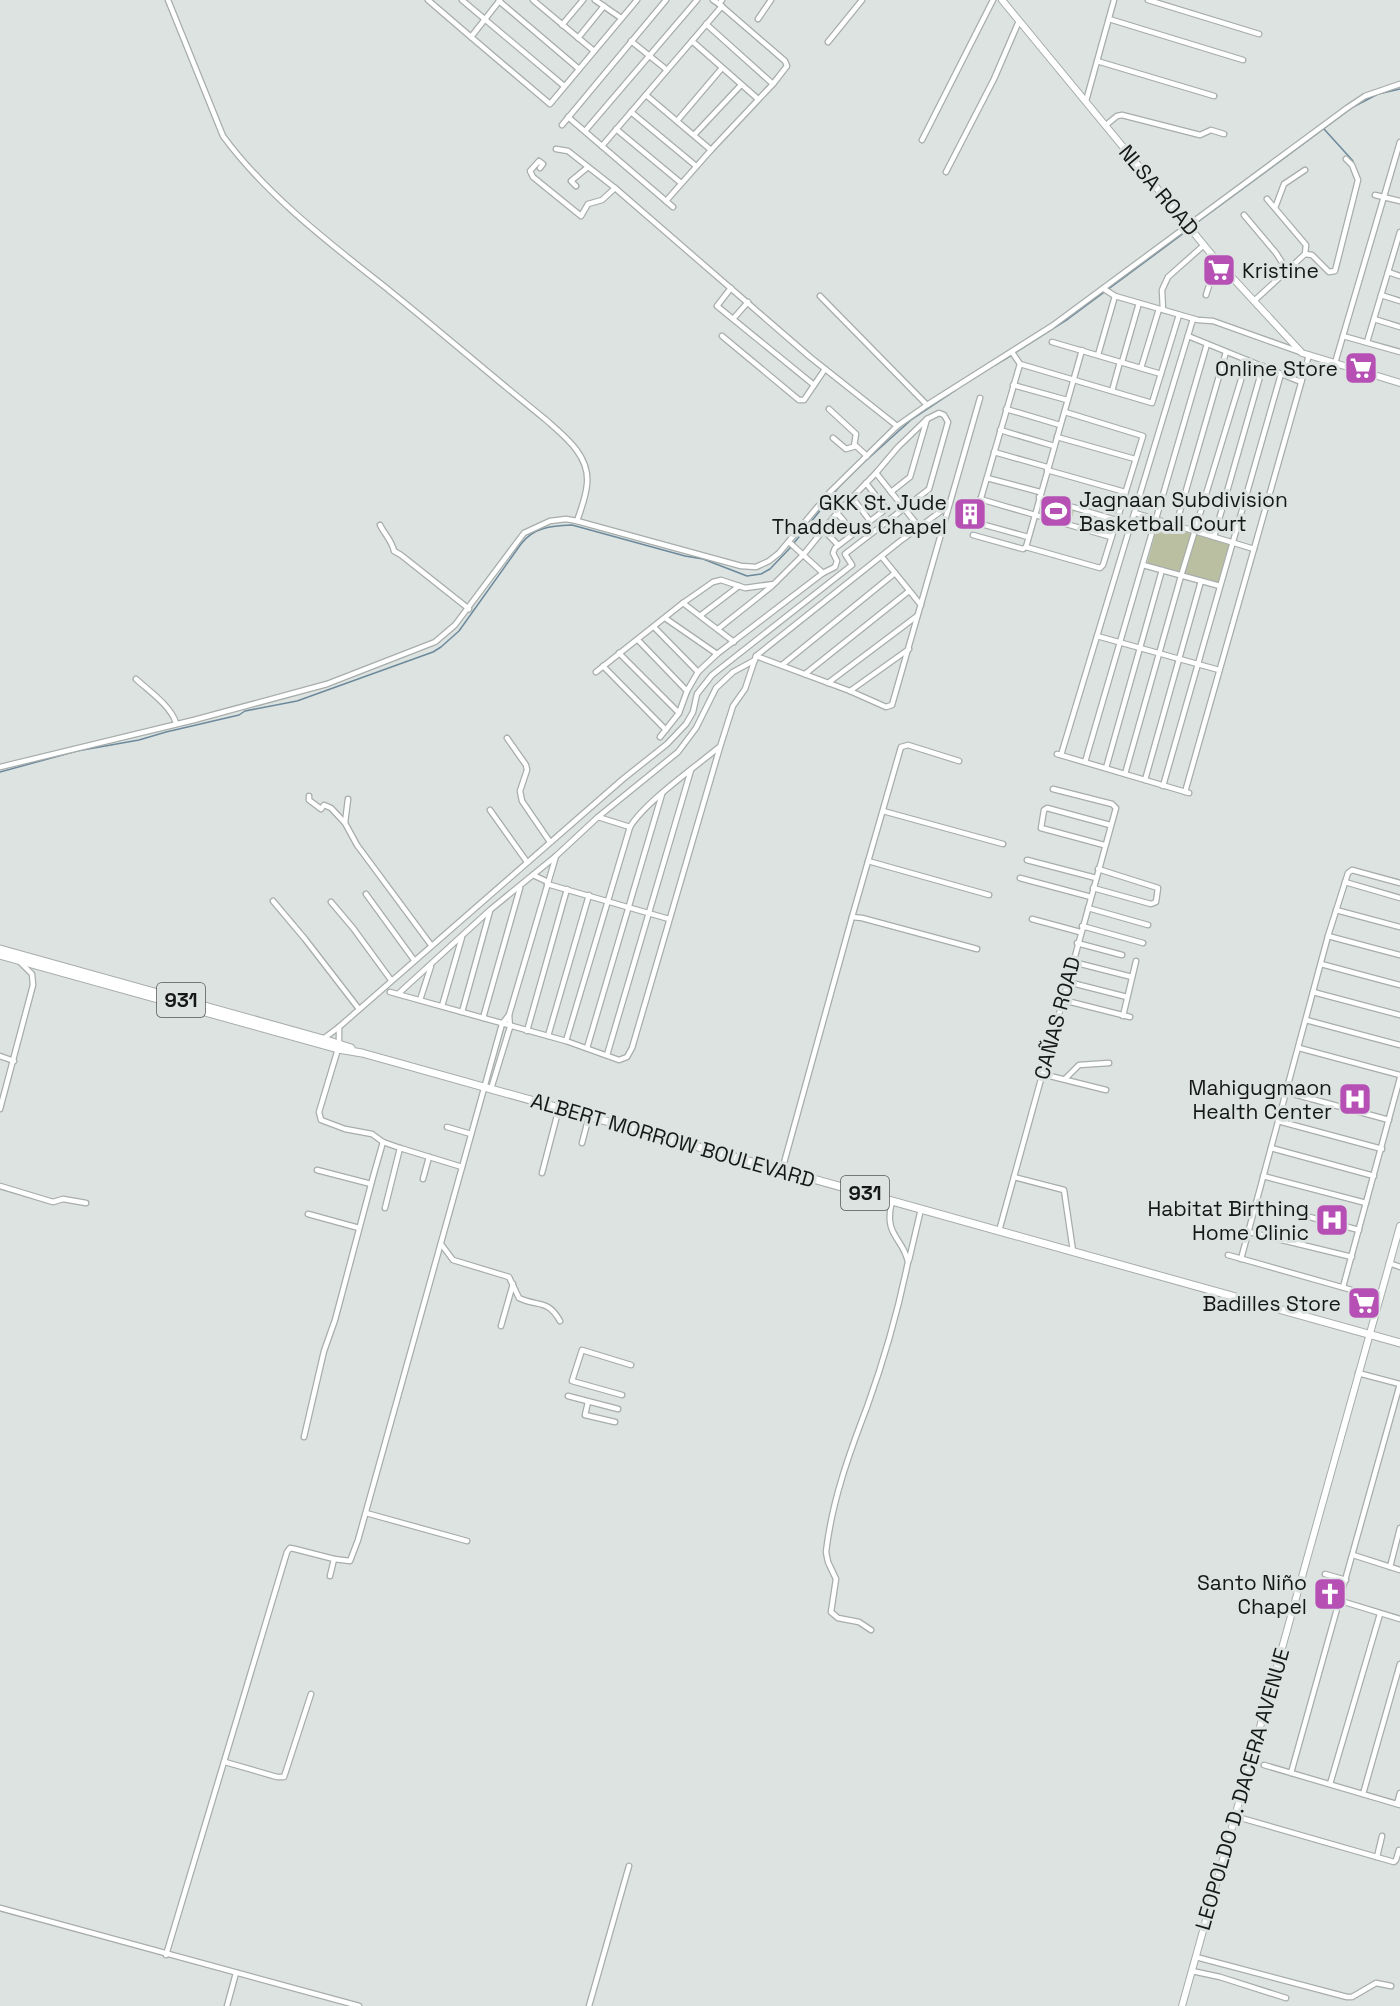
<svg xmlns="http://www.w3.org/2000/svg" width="1400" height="2006" font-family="'Space Grotesk',sans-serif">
<rect width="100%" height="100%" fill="#dce3e1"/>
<!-- green -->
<g fill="#b9bfa0">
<path d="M1041,501L1074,511L1071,521L1039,511Z"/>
<path d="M1158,524L1229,544L1218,583L1147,563Z"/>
</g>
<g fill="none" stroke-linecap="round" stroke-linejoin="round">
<!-- stream -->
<g stroke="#6d899c" stroke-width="1.5">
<path d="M1324,129L1353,161"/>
<path d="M1191,227L1353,107L1378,94L1400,89"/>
<path d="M1016,352L1068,319L1188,230"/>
<path d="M995,365L1012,355"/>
<path d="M0,772L77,751L139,740L166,732L239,715L245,711L297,701L433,652L441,647L459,631L521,544C534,527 551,526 572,525L685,556L703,559L747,576L761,574L770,569L790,548L839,487L861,465L911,420L956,390"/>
</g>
<!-- minor casing -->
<g stroke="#a7adab" stroke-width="7">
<g id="minor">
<path d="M168,0L223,136C267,196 332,245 390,291C442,333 493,377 545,419C564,436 590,455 587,484C586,497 581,509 577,521"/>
<path d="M428,0L471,37"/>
<path d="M462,0L564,86"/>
<path d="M500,0L471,37L550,104L637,0"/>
<path d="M533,0L594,51"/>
<path d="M595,0L621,18"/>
<path d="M713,0L719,4L722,0"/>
<path d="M1148,0L1259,34"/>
<path d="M499,1L579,69"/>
<path d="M758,19L771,0"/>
<path d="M1109,19L1243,60"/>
<path d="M706,24L773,84"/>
<path d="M562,25L583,0"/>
<path d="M578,38L604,6"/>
<path d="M631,41L667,70"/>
<path d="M692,41L758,99"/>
<path d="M828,42L862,0"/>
<path d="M1097,61L1214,96"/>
<path d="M646,95L711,150"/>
<path d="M1086,101L1114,0"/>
<path d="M631,112L696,166"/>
<path d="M568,117L673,207"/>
<path d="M677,121L722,68"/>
<path d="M562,125L666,0"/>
<path d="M1106,125L1117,116L1122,115L1200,135L1211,130L1224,134"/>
<path d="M616,129L681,183"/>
<path d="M585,131L697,0"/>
<path d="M694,135L741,85"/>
<path d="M922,140L993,0"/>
<path d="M602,146L722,6"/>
<path d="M556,149L568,151L615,188L810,357L897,426"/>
<path d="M540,168L543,164L539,161L530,171L533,177L581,216L588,204L602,200L615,188"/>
<path d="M946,172L994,79L1019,21"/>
<path d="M576,186L571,181L588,167"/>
<path d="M1375,195L1400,201"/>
<path d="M666,201L711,150L773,84L787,66L785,61L719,4"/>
<path d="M1275,208L1284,184L1305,170"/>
<path d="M1244,215L1276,253L1287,270"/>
<path d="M1305,254L1312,255L1329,272L1335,271L1358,180L1352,165L1346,159"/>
<path d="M1388,272L1400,276"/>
<path d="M731,288L717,306L814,385"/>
<path d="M1104,289L1115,296L1198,320L1213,321L1300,352"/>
<path d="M1206,295L1217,261"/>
<path d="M1381,295L1400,301"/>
<path d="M820,296L927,405"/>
<path d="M1254,301L1305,254L1306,245L1267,199"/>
<path d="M1163,310L1162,290L1168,277L1204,245"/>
<path d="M733,319L748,302"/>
<path d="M1374,319L1400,327"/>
<path d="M722,336L799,400H804L825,369"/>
<path d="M1188,336L1301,382"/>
<path d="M1343,336L1400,352"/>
<path d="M1052,342L1161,374"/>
<path d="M1367,342L1400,232"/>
<path d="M1012,352L1020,364L1152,403L1179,315"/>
<path d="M1098,355L1115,296"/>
<path d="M1122,362L1139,303"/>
<path d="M1335,363L1400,142"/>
<path d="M1020,364L974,522L1028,537"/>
<path d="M1141,368L1159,309"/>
<path d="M1013,385L1067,400"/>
<path d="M1112,391L1120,362"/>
<path d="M829,409L856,434L854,446"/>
<path d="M1006,409L1060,425"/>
<path d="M1000,430L1054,446"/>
<path d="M1057,437L1135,459"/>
<path d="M833,438L846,449L856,446L867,456"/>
<path d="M994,452L1047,467"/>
<path d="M1047,470L1125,492"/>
<path d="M876,473L898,447L927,419"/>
<path d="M987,478L1040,492"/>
<path d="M852,497L870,521"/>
<path d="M1039,497L1116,520"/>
<path d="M980,499L1111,537"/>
<path d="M837,513L854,533"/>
<path d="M1135,513L1254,549"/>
<path d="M380,525C385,535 392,541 394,551L401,555L469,609"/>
<path d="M1176,525L1226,352"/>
<path d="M823,529L838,545"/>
<path d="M973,535L1023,549L1026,547L1100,568L1103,565L1143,436L1065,412"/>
<path d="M1214,537L1263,366"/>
<path d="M789,542L823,573"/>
<path d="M1026,547L1082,350"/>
<path d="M882,557L921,605"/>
<path d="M1143,565L1220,586"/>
<path d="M683,603L734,642"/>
<path d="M701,615L739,586"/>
<path d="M665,618L717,654"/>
<path d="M654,627L698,672"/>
<path d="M718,629L772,586"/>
<path d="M1097,636L1219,670"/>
<path d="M638,640L687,691"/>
<path d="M619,653L679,713"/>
<path d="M756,656L850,691L886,707L892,705L980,398"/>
<path d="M782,665L895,573"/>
<path d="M603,666L666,730"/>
<path d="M596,672L683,603L713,582L721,580L745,588L774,584L804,554L837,513L876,473L919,527"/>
<path d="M805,674L909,591"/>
<path d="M136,679C149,691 171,706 176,723"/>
<path d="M828,683L917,616"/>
<path d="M850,691L909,649"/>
<path d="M660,737L679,713L687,691L698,672L717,654L823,573L835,567L837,561L833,553L835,548L886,509L866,483"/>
<path d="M507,738L526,765L527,770L520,791L522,801L550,842"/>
<path d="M1057,754L1189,793"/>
<path d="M1061,755L1193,319"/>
<path d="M1085,762L1207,344"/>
<path d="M0,767L194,720L327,684L435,642L455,625L524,533L550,521L566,519L577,521L741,566L756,567L769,561L779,553L830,492L897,426L927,405L1052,326L1347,108L1365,96L1400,84"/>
<path d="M1106,768L1162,570"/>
<path d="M1125,774L1181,576L1247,360"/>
<path d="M1145,780L1201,581"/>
<path d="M1163,786L1281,374"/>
<path d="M1185,792L1309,355"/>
<path d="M309,796V800L321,809L324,805L331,808L345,823L357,845L431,945"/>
<path d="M490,810L527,862"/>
<path d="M883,811L1003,844"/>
<path d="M598,817L630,827"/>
<path d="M345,823L348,799"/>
<path d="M1104,845L1041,828L1044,810L1047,808L1110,825"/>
<path d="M1027,860L1096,878"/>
<path d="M868,861L989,895"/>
<path d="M533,875L548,882"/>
<path d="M1020,878L1091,897"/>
<path d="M1345,882L1400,898"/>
<path d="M547,884L669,919"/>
<path d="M1093,888L1151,904L1156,902L1158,888L1098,869"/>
<path d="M366,894L414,960"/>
<path d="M273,901L305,939L359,1009"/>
<path d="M331,902L353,928L391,980"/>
<path d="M1088,908L1148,925"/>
<path d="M1336,910L1400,927"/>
<path d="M852,917L862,918L977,949"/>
<path d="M1032,919L1080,932"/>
<path d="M1082,926L1143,943"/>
<path d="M1328,936L1400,955"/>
<path d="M1077,943L1122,955"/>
<path d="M1073,962L1132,977"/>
<path d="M1321,964L1400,985"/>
<path d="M1068,982L1127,997"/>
<path d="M390,992L566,1041L619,1060L627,1057L632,1048L720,747L733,706L745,689L756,656L899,542L948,506"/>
<path d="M1313,992L1400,1015"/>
<path d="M398,994L490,910L556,856"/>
<path d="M420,1000L431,966"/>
<path d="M1063,1000L1130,1017"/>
<path d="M442,1006L462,937"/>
<path d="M462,1012L490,911"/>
<path d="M1123,1016L1136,961"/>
<path d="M483,1018L520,888"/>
<path d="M1306,1020L1400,1045"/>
<path d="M527,1031L567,889"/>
<path d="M548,1036L589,895"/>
<path d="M323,1039L339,1027L623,779L667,744L686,724L693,712L697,694L712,675L852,565L845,554L929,489L948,422L944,415L939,413L927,419L910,477L891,492"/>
<path d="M566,1041L630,827C644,803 695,767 718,748"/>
<path d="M339,1044V1027"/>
<path d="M587,1048L662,794"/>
<path d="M1299,1048L1400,1075"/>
<path d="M338,1049L319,1112L321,1120L345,1129L372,1134L383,1142L400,1148L462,1167"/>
<path d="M607,1055L691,770"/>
<path d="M0,1056L14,1061"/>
<path d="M1042,1074L1106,1090"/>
<path d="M1065,1079L1079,1065L1109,1063"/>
<path d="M491,1089L510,1027L509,1015"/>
<path d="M1286,1092L1389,1120"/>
<path d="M0,1109L33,985L32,974L20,962"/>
<path d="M1278,1121L1382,1149"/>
<path d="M447,1127L471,1134"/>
<path d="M582,1143L589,1116"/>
<path d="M1271,1148L1374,1176"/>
<path d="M317,1170L371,1184"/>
<path d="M782,1170L852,917L901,747L908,745L959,761"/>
<path d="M542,1173L559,1108"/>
<path d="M1263,1176L1366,1203"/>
<path d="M1014,1177L1064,1190L1073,1251"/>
<path d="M423,1179L429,1157"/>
<path d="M0,1186L53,1202L63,1199L86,1203"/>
<path d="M1256,1203L1359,1230"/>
<path d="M385,1208L400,1148"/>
<path d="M308,1214L359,1228"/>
<path d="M999,1231L1116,808L1112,804L1053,789"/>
<path d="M1249,1232L1352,1257"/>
<path d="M441,1244L453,1260L509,1277L519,1298C538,1307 548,1299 560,1321"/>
<path d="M1228,1255L1380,1298"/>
<path d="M1241,1259L1328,936L1348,873L1352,870L1400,883"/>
<path d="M909,1260L921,1209"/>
<path d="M1389,1263L1400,1267"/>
<path d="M1343,1287L1400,1078"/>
<path d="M501,1326L513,1284"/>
<path d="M1358,1373L1400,1384"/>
<path d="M622,1395L572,1381L582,1350L631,1365"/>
<path d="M568,1396L618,1409"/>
<path d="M588,1402L585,1415L615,1422"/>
<path d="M304,1437L324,1351L335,1320L373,1177L383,1142"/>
<path d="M366,1513L467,1541"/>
<path d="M1353,1555L1400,1570"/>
<path d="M1390,1567L1400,1528"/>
<path d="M1325,1574L1346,1580"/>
<path d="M330,1576L334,1559L350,1561L358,1540L502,1024L509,1015L556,856L598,817L678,752L696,728L716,688L733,672L755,660"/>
<path d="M1341,1601L1400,1619"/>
<path d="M871,1630L859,1622L838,1618L831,1612L836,1579L828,1562L826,1552C832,1501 849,1454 867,1407C884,1360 898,1311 908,1262C903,1237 883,1236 892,1201"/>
<path d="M225,1762L277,1777H284L311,1694"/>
<path d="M1264,1765L1400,1805"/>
<path d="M1291,1773L1400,1384"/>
<path d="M1330,1784L1380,1614"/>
<path d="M1363,1794L1400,1664"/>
<path d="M1397,1804L1400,1793"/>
<path d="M1234,1816L1394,1862L1396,1860L1399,1850"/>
<path d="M1377,1857L1382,1836"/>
<path d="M0,1908L359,2006"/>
<path d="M166,1955L287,1552L290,1548L295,1549L334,1559"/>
<path d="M1196,1957L1347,1997H1352L1376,1983L1391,1986"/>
<path d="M1192,1971L1220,1977L1286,1998"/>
<path d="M227,2006L236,1973"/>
<path d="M589,2006L629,1866"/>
</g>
</g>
<!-- secondary casing -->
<g stroke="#a7adab" stroke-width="8">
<g id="secondary">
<path d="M1002,0L1217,261L1302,353L1400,383"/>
<path d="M1182,2006L1400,1226"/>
</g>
</g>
<!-- trunk casing -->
<g stroke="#a7adab" stroke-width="9">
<g id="trunk">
<path d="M0,949L323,1039L351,1048"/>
<path d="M0,955L338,1049L362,1053L398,1063L1400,1343"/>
</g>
</g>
<!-- minor -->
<use href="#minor" stroke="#fff" stroke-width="4.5"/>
<!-- secondary -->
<use href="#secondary" stroke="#fff" stroke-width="6"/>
<!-- trunk -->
<use href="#trunk" stroke="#fff" stroke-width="7"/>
</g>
<!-- icons -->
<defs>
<g id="supermarket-square" transform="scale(1.725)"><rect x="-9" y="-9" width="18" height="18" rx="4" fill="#b650b4" stroke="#dce3e1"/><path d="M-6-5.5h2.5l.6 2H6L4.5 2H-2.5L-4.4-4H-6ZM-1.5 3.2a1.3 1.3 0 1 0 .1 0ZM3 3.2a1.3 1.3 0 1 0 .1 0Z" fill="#fff"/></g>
<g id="stadium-square" transform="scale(1.725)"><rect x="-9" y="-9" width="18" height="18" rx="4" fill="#b650b4" stroke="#dce3e1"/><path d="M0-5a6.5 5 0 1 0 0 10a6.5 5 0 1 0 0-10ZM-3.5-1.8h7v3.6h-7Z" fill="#fff"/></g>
<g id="building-square" transform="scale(1.725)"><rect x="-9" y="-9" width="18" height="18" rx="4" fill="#b650b4" stroke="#dce3e1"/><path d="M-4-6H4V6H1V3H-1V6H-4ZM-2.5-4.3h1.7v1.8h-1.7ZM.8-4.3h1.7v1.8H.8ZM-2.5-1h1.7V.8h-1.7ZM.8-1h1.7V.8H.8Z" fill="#fff"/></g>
<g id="hospital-square" transform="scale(1.725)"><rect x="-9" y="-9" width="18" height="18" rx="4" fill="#b650b4" stroke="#dce3e1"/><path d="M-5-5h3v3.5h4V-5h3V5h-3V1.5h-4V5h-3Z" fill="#fff"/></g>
<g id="church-square" transform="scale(1.725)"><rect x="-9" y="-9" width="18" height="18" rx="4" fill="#b650b4" stroke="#dce3e1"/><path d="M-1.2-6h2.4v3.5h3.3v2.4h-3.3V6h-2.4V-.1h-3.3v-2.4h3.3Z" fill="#fff"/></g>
</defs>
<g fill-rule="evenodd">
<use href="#supermarket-square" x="1219" y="270"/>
<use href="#supermarket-square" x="1361" y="368"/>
<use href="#stadium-square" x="1056" y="511"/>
<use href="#building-square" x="970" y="514"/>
<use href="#hospital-square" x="1355" y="1099"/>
<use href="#hospital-square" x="1332" y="1220"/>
<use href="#supermarket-square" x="1364" y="1303"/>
<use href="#church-square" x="1330" y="1594"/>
</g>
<g text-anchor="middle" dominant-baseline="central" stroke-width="6" stroke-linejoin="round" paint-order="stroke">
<!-- shield labels -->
<g fill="#dce3e1" stroke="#515554" stroke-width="1.5">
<rect x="157" y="983" width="48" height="34" rx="4.5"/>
<rect x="841" y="1176" width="48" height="34" rx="4.5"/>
</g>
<g font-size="20" font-weight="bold" fill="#161818">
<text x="181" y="1000">931</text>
<text x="865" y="1193">931</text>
</g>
<!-- street labels -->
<g font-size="21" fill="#161818" stroke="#dce3e1">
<text transform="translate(1159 190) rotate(50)">NLSA ROAD</text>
<text transform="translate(1057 1018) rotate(-75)">CAÑAS ROAD</text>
<text transform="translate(673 1140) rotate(16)">ALBERT MORROW BOULEVARD</text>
<text transform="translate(1242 1789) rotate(-74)">LEOPOLDO D. DACERA AVENUE</text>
</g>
<!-- poi labels -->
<g font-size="21" fill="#161818" stroke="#dce3e1" text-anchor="end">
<text x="1242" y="270" text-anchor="start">Kristine</text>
<text x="1338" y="368">Online Store</text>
<text x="1079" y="499" text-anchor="start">Jagnaan Subdivision<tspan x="1079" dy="24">Basketball Court</tspan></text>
<text x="947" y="502">GKK St. Jude<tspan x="947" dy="24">Thaddeus Chapel</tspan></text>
<text x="1332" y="1087">Mahigugmaon<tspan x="1332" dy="24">Health Center</tspan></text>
<text x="1309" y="1208">Habitat Birthing<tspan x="1309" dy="24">Home Clinic</tspan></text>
<text x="1341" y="1303">Badilles Store</text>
<text x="1307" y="1582">Santo Niño<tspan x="1307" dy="24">Chapel</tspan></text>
</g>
</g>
</svg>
